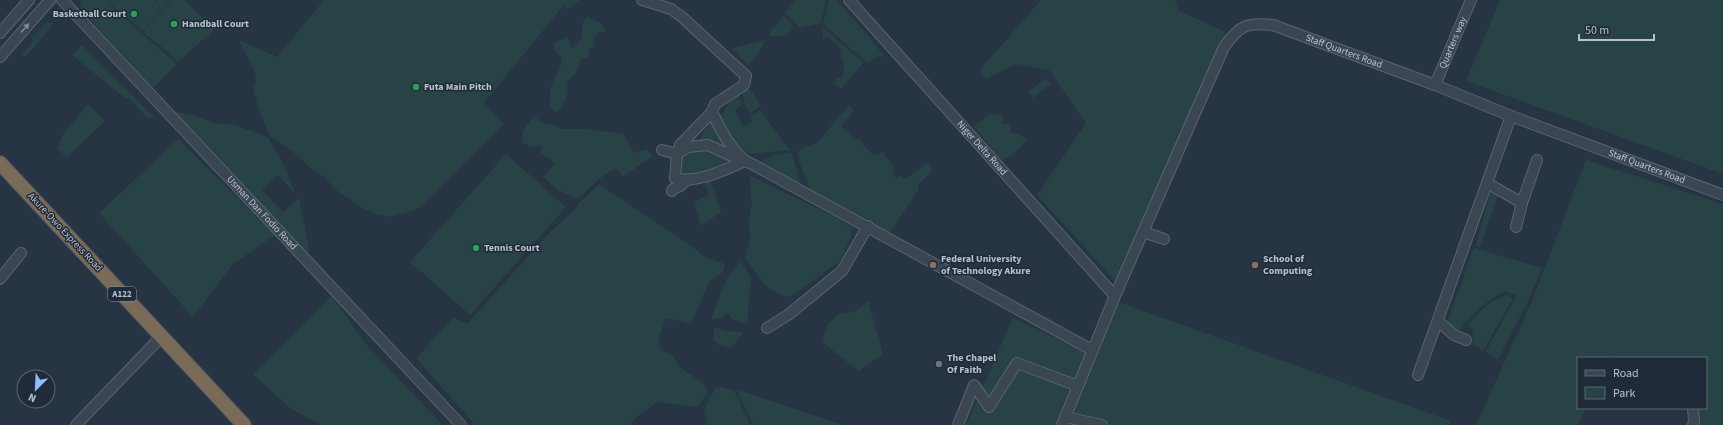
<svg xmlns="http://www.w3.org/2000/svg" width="1723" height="425" font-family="'Source Sans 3',sans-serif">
<rect width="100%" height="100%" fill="#263444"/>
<!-- green -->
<g fill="#284345">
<path d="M82,0H157L146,14L158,0H170L143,31L109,3L108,4L177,64L153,88L100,31L81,8L79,3Z"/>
<path d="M171,0H184L203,18L205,16L216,28L178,62L170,55L171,53L170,54L143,32Z"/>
<path d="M324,0H580L568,10L563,6L483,104L504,124L418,209L391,217L378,215L361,207L345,196L336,190L323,176L309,167L293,152L270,136L260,113L253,89L256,79L254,70L239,40L277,57Z"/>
<path d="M796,0H826L821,23L800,28L785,13Z"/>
<path d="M829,0H836L860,26L885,57L879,56L867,63L823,24Z"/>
<path d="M1041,0H1175L1179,11L1226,32L1115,281L1037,195L1086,123L1049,70L1016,64L986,79L979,71Z"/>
<path d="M1500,0H1723V174L1466,81Z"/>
<path d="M784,15L794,27L786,36H769L772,28L775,27Z"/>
<path d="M587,16L602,24L606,31L598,33L594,38L595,46L588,50L589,57L581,59L576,73L567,82C570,92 565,105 557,113L550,107C550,101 549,94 551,88C554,76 562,69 562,58L554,50L555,42L568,37L572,49L582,37V25Z"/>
<path d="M48,22L53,24L25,58L22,55L33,41L31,38Z"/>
<path d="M822,26L863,63L841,89L834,83L837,78L843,76L844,62L840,58L841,49L829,38H823Z"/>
<path d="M765,40L762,48L748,65L732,48Z"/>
<path d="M82,45L153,116L148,119L128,97L126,99L72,55Z"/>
<path d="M1046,78L1051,84L1033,98L1028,92Z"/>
<path d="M748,89L753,93L761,106L750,113L745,106L742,91Z"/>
<path d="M738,93L742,105L735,110L744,127L752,122L750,117L760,110L790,150L749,154L734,144L719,118L729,103Z"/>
<path d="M88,104L105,121L67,157L57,149L62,136Z"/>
<path d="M849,105L854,111L841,126L856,140L858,139L863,142V145L874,155L883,152L895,169L893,173L895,178L900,175L905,179L927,163L933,169C929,177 923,178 918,185L919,189L889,234L811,192L799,161L798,152L802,148L817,143Z"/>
<path d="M171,111L192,115L218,124H232L268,137L286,169L295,194L278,175L262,190L283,212L299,198L309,248L308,255Z"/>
<path d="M990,114L1003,115V124H1011V132L1025,137L1027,140L1011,156L1001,160L974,126Z"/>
<path d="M534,115C541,123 544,125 555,124L560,129H587L624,134L633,153L647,149L653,156L623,177L616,168L599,179L578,199L558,190L543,177L555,163L541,153L542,146L530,147L522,142L523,131Z"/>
<path d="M710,120L726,147L699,140Z"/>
<path d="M178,139L275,235L233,264L193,317L99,213Z"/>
<path d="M708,147L729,160C715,175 696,175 677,177L679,155L689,149Z"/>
<path d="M792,153L802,189L754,164L777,154Z"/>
<path d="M506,154L566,207L470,315L410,262Z"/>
<path d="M1586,160L1723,204V425H1695L1700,408H1706V358H1617L1612,356L1611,358H1578V408H1586L1578,425H1476L1533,299Z"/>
<path d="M749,175L833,216L853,228L849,242L839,262L790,297C769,295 756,274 745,258L750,240L749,217L752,204Z"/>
<path d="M710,179L721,212L701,226L694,202L709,195L704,181Z"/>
<path d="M599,184L693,247L703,256L725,264L723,272L709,282L691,324L666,318L659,337L660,350L671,354L682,369L700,381L707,388L708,393L697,407L657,402L638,416L629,425H475L416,358L454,317L467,324L551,231L574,211L579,203Z"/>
<path d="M1490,193L1498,195L1480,248L1476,245Z"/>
<path d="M1474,248L1542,268L1529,299L1498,360L1486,351L1517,295L1504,291C1487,301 1472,314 1460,330H1453L1448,320Z"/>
<path d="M741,261L751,278L747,324L733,320L729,314L726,313L722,318L711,320C719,298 724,278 741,261Z"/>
<path d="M1507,295L1513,298L1483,351L1472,343L1474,331L1467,325C1478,314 1491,299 1507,295Z"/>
<path d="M332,296L365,343L443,425H321L290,408L253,374Z"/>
<path d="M1113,300L1451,421L1449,425H1102L1067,417Z"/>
<path d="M868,301L883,354L859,371L822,342L828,324L839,314L854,312Z"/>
<path d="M1013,318L1088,353L1057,425H966Z"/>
<path d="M714,327L728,331L744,332L731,348L719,345L713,340Z"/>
<path d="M721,387L734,390L750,425H708L704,410L715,388Z"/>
<path d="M736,389L843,425H754Z"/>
</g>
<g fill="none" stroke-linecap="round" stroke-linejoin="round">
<!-- minor casing -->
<g stroke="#596471" stroke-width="12">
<g id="minor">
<path id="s1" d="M62,0L461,425"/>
<path d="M642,0L671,9L682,17L746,76L744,85L715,104L712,112C719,128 736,159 752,164L1092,350"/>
<path id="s2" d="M849,0L1115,296"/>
<path d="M0,33L29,0"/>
<path d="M0,57L50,0"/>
<path id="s3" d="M1435,85L1471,0"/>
<path d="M662,150L677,154L675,178C698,184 724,170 745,161"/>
<path d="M678,152L680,145L712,112"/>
<path d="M677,154L688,147L708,145L743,161"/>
<path d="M1487,183L1522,203L1516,227"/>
<path d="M672,191L673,189L680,186L686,181"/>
<path d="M1522,203L1537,160"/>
<path d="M1143,232L1164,239"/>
<path d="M0,279L21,253"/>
<path d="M1438,321L1454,335L1466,340"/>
<path d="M767,328L788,315L842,271L868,226"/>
<path d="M1418,375L1511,116"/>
<path d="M1065,417L1102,425"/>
<path d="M76,425L162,336"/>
<path d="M958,425L974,385L989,407L1017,363L1078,386"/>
<path id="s4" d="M1062,425L1115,296L1224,47C1239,26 1246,22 1273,25L1435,85L1511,116L1723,195"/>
<path d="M1693,425L1694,421L1693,408"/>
</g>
</g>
<!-- highway casing -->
<g stroke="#45515e" stroke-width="16">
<path id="highway" d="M0,163L244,425"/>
</g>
<!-- minor -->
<use href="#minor" stroke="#3b4653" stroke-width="10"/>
<!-- highway -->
<use href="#highway" stroke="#796b57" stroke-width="14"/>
</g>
<!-- one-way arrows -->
<defs><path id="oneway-solid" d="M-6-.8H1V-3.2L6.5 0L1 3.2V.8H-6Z"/></defs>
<use fill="#808a96" href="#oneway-solid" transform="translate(25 28) rotate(-48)"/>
<!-- markers -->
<g fill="#2e9e5b" stroke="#1f2b39" stroke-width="1.5">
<circle cx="134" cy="14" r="4"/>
<circle cx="174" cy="24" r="4"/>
<circle cx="416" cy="87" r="4"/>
<circle cx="476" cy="248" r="4"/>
</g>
<g fill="#8d6e63" stroke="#1f2b39" stroke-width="1.5">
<circle cx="933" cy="265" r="4"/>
<circle cx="1255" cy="265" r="4"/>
</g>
<circle fill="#6b7280" stroke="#1f2b39" stroke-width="1.5" cx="939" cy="364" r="4"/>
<g text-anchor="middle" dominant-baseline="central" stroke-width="3" stroke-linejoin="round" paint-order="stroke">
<!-- shield labels -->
<rect fill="#1f2b39" stroke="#8a94a1" stroke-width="1" x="108" y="287" width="28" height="14" rx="3"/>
<g font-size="9" font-weight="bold" fill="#b8c1cd">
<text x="122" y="294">A122</text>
</g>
<!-- poi labels -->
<g font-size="10" font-weight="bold" fill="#b8c1cd" stroke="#1f2b39" text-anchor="start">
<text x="126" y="14" text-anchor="end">Basketball Court</text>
<text x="182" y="24">Handball Court</text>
<text x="424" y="87">Futa Main Pitch</text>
<text x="484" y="248">Tennis Court</text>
<text x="941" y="259">Federal University<tspan x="941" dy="12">of Technology Akure</tspan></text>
<text x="1263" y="259">School of<tspan x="1263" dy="12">Computing</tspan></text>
<text x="947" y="358">The Chapel<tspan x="947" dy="12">Of Faith</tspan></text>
</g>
<!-- street labels -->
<g font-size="10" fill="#b8c1cd" stroke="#1f2b39">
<text stroke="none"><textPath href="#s3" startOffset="46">Quarters way</textPath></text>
<text stroke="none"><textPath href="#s4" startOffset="545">Staff Quarters Road</textPath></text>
<text stroke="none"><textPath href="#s2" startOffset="199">Niger Delta Road</textPath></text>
<text stroke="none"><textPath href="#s4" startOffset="869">Staff Quarters Road</textPath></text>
<text stroke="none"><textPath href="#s1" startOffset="292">Usman Dan Fodio Road</textPath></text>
<text transform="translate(65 232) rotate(47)">Akure-Owo Express Road</text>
</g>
</g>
<!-- legend -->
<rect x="1577" y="357" width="130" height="52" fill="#1f2b39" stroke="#5c6774"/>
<rect x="1585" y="370" width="20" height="6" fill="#3b4653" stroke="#5c6774"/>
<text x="1613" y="377" font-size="12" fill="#b8c1cd">Road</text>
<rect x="1585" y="387" width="20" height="12" fill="#284345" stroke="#5c6774"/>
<text x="1613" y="397" font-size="12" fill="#b8c1cd">Park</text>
<!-- north arrow -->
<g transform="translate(36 389) rotate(204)"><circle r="19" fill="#1f2b39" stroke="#5c6774"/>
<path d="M0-3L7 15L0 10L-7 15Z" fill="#8fbdfb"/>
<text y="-6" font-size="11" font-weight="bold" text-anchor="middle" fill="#b8c1cd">N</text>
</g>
<!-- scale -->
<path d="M1579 34v6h75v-6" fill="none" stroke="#b8c1cd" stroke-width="2"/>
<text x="1585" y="34" font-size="12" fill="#b8c1cd" stroke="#1f2b39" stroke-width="3" paint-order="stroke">50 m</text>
</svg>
